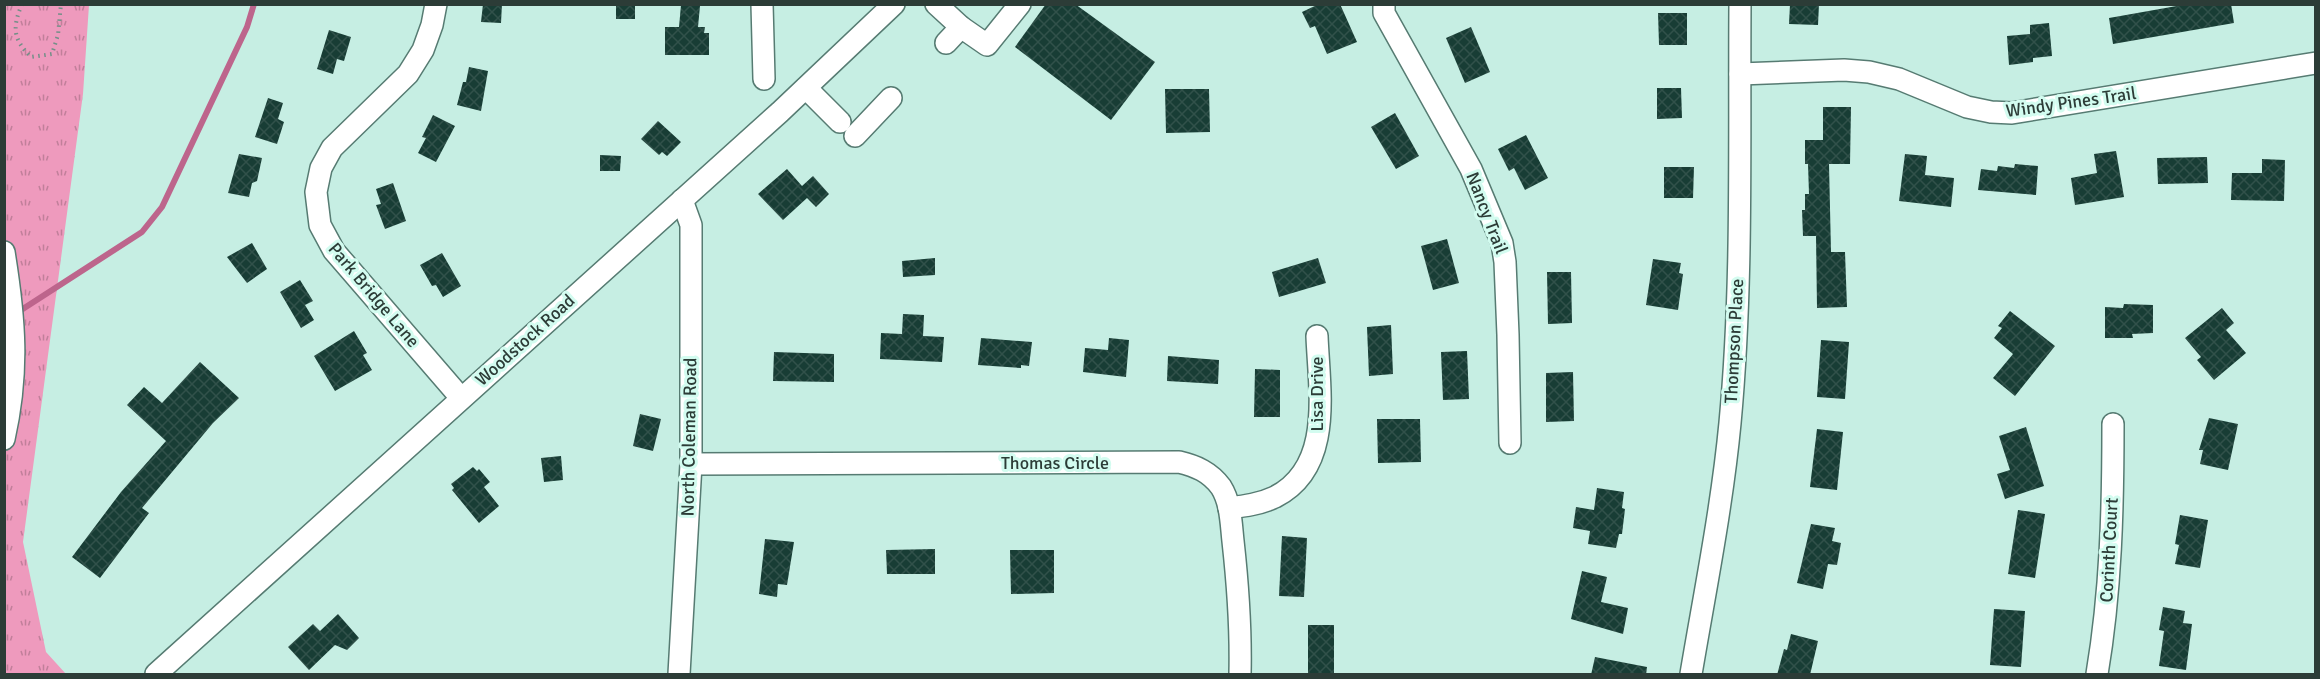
<svg xmlns="http://www.w3.org/2000/svg" width="2320" height="679" font-family="Signika,sans-serif">
<defs>
<pattern id="park-tufts" width="24" height="20" patternUnits="userSpaceOnUse" patternTransform="scale(1.5)"><rect width="24" height="20" fill="#ee9abd"/><path d="M3 7l-1-3M5 7V3M7 7l1-3M15 17l-1-3M17 17v-4M19 17l1-3" fill="none" stroke="#c17f9a"/></pattern>
<pattern id="building-cross-hatch" width="8" height="8" patternUnits="userSpaceOnUse" patternTransform="scale(1.5)"><rect width="8" height="8" fill="#183d35"/><path d="M0 0l8 8M0 8l8-8" fill="none" stroke="#31514a"/></pattern>
</defs>
<rect width="100%" height="100%" fill="#c6eee3"/>
<!-- park -->
<path fill="url(#park-tufts)" d="M4,5H89L83,94L23,542L46,652L66,674H5Z"/>
<g fill="none" stroke-linecap="round" stroke-linejoin="round">
<!-- stream -->
<path stroke="#bd658c" stroke-width="6" d="M15,314L142,232L162,207L247,27L254,4"/>
</g>
<!-- building -->
<g fill="url(#building-cross-hatch)">
<path d="M483,4H502L501,23L481,22Z"/>
<rect x="616" y="4" width="19" height="15"/>
<path d="M1046,4H1075L1155,62L1111,120L1015,47Z"/>
<path d="M1319,4H1340L1357,42L1327,54L1315,26L1310,28L1302,12Z"/>
<path d="M1790,4H1819L1818,25L1789,24Z"/>
<path d="M2188,4H2231L2234,23L2113,44L2109,18Z"/>
<path d="M681,5L700,6L698,27H705L704,33H709V55H665V27H679Z"/>
<path d="M1658,13H1687V45H1659Z"/>
<path d="M2049,23L2052,56L2033,58V62L2009,65L2007,36L2030,34V25Z"/>
<path d="M1471,27L1490,72L1465,83L1446,38Z"/>
<path d="M329,30L351,37L344,61L337,59L333,74L317,69Z"/>
<path d="M469,67L488,71L481,111L457,105L463,82H466Z"/>
<path d="M1657,88H1681L1682,118L1657,119Z"/>
<path d="M1165,89H1209L1210,132L1166,133Z"/>
<path d="M268,98L283,103L278,119L284,122L277,144L255,137Z"/>
<path d="M1823,107H1851L1850,164H1829L1831,252H1845L1847,307L1817,308L1816,236H1803L1802,210H1805V194H1809L1808,164H1805V140H1823Z"/>
<path d="M1395,113L1419,156L1396,169L1371,127Z"/>
<path d="M433,115L455,126L436,162L418,153L426,138L422,137Z"/>
<path d="M658,121L681,142L667,156L662,152L659,155L641,139Z"/>
<path d="M1526,135L1548,178L1525,190L1514,168L1509,171L1498,149Z"/>
<path d="M2116,151L2124,197L2075,205L2071,178L2097,173L2094,154Z"/>
<path d="M239,154L262,158L257,181L252,183L249,197L228,193Z"/>
<path d="M1905,154L1927,156L1925,175L1954,178L1951,207L1899,201Z"/>
<path d="M600,155L621,156L620,171H600Z"/>
<path d="M2207,157L2208,183L2158,184L2157,158Z"/>
<path d="M2262,159L2285,160L2284,201L2231,200L2232,173H2262Z"/>
<path d="M2015,164L2038,166L2036,195L1978,190L1981,169L1997,171L1998,166L2014,168Z"/>
<path d="M1664,167H1694L1693,198H1664Z"/>
<path d="M787,169L802,186L813,176L829,194L816,207L807,198L783,220L758,194Z"/>
<path d="M393,183L406,221L385,229L376,205L381,204L376,189Z"/>
<path d="M1447,239L1459,283L1433,290L1421,246Z"/>
<path d="M252,243L267,269L247,283L227,257Z"/>
<path d="M442,253L461,286L443,297L436,285L432,286L420,265Z"/>
<path d="M935,258V275L903,277L902,261Z"/>
<path d="M1318,258L1326,283L1279,297L1272,272Z"/>
<path d="M1653,259L1681,263L1679,273L1683,274L1678,310L1646,305Z"/>
<path d="M1547,272H1571L1572,323L1548,324Z"/>
<path d="M300,280L313,301L305,305L314,320L301,328L280,292Z"/>
<path d="M2124,304L2153,305V333L2132,334L2133,338H2105V307L2123,308Z"/>
<path d="M2222,308L2234,323L2226,330L2246,353L2214,380L2197,360L2201,357L2185,338Z"/>
<path d="M2010,311L2055,346L2015,396L1993,378L2013,354L1994,338L2002,328L1998,326Z"/>
<path d="M903,314L924,315L923,336L944,337L942,362L880,359L881,333L902,334Z"/>
<path d="M1391,325L1393,374L1369,376L1367,327Z"/>
<path d="M354,331L367,353L363,355L372,370L335,391L314,356Z"/>
<path d="M981,338L1032,342L1029,366L1021,365V368L978,365Z"/>
<path d="M1109,338L1129,340L1126,377L1083,372L1085,348L1108,350Z"/>
<path d="M1821,340L1849,342L1845,399L1817,397Z"/>
<path d="M1467,351L1469,399L1443,400L1441,352Z"/>
<path d="M774,352L834,354V382L773,381Z"/>
<path d="M1168,356L1219,360L1218,384L1167,381Z"/>
<path d="M200,362L239,398L213,423L142,508L149,513L100,578L72,557L121,492L166,441L127,405L144,387L162,403Z"/>
<path d="M1255,369L1280,370V417H1254Z"/>
<path d="M1573,372L1574,421L1546,422V373Z"/>
<path d="M640,414L661,419L653,451L633,446Z"/>
<path d="M2209,418L2238,424L2228,470L2200,464L2203,450H2199Z"/>
<path d="M1377,419H1420L1421,462L1378,463Z"/>
<path d="M2026,427L2044,486L2005,499L1997,474L2010,470L1999,436Z"/>
<path d="M1817,429L1843,432L1837,490L1810,487Z"/>
<path d="M561,456L563,480L544,482L541,458Z"/>
<path d="M473,467L477,471L479,469L490,482L484,487L499,506L479,523L452,490L454,488L451,484Z"/>
<path d="M1597,488L1624,492L1622,508L1625,509L1622,534H1619L1616,548L1588,544L1590,531L1573,528L1576,507L1594,510Z"/>
<path d="M2018,510L2045,514L2035,578L2008,574Z"/>
<path d="M2180,515L2208,520L2200,568L2175,564L2179,545L2175,544Z"/>
<path d="M1811,524L1835,528L1832,541L1841,543L1837,565L1828,564L1823,589L1797,583Z"/>
<path d="M1282,536L1307,538L1304,597L1279,596Z"/>
<path d="M765,539L794,542L787,585L778,584L777,597L759,594Z"/>
<path d="M935,549V574H887L886,550Z"/>
<path d="M1010,550H1054V593L1011,594Z"/>
<path d="M1582,571L1607,577L1601,602L1628,608L1623,634L1571,619Z"/>
<path d="M2163,607L2185,611L2183,623L2192,624L2186,670L2159,666L2164,631L2159,630Z"/>
<path d="M1994,609L2025,611L2021,667L1990,665Z"/>
<path d="M338,614L359,638L347,650L335,645L309,670L288,647L313,624L320,631Z"/>
<rect x="1308" y="625" width="26" height="50"/>
<path d="M1791,634L1818,641L1810,675H1777L1784,649L1787,650Z"/>
<path d="M1595,657L1647,667L1646,675H1591Z"/>
</g>
<g fill="none" stroke-linecap="round" stroke-linejoin="round">
<!-- minor casing -->
<g stroke="#567b72" stroke-width="24">
<g id="minor">
<path d="M436,4L432,25L423,50L408,74L332,148L321,168L316,192L320,225L334,251L461,398"/>
<path d="M762,4L764,79"/>
<path d="M936,4L961,27L987,45L1020,4"/>
<path d="M1384,4V13L1471,169L1502,243L1505,262L1508,335L1510,443"/>
<path d="M946,43L961,27"/>
<path d="M1740,74L1844,70L1869,72L1899,79L1967,107L1991,112L2012,113L2316,63"/>
<path d="M806,88L840,122"/>
<path d="M855,136L891,98"/>
<path d="M4,252C15,320 19,372 4,439"/>
<path d="M691,464L1179,462C1196,466 1210,472 1221,487C1231,503 1231,523 1233,541C1238,586 1241,630 1240,674"/>
<path d="M1229,508C1245,506 1260,504 1275,497C1334,467 1319,390 1317,336"/>
<path d="M156,674L780,112L894,4"/>
<path d="M679,674L691,464V225L682,200"/>
<path d="M1691,674C1705,591 1722,507 1730,423C1743,284 1739,144 1740,4"/>
<path d="M2097,674C2111,591 2113,508 2113,424"/>
</g>
</g>
<!-- path -->
<path stroke="#748f88" stroke-width="4" stroke-dasharray="1.5 4.5" stroke-linecap="butt" d="M22,4C12,28 13,39 31,57L52,54L58,35L61,4"/>
<!-- minor -->
<use href="#minor" stroke="#fff" stroke-width="21"/>
</g>
<g text-anchor="middle" dominant-baseline="central" stroke-width="6" stroke-linejoin="round" paint-order="stroke">
<!-- street labels -->
<g font-size="18" fill="#2c3c37" stroke="#d3fcf0">
<text transform="translate(2071 102) rotate(-8)">Windy Pines Trail</text>
<text transform="translate(1487 213) rotate(69)">Nancy Trail</text>
<text transform="translate(374 295) rotate(50)">Park Bridge Lane</text>
<text transform="translate(525 340) rotate(-42)">Woodstock Road</text>
<text transform="translate(1734 341) rotate(-87)">Thompson Place</text>
<text transform="translate(1317 394) rotate(-90)">Lisa Drive</text>
<text transform="translate(689 437) rotate(-89)">North Coleman Road</text>
<text x="1055" y="463">Thomas Circle</text>
<text transform="translate(2109 550) rotate(-87)">Corinth Court</text>
</g>
</g>
<!-- border -->
<rect width="2320" height="679" fill="none" stroke="#2c3c37" stroke-width="12"/>
</svg>
